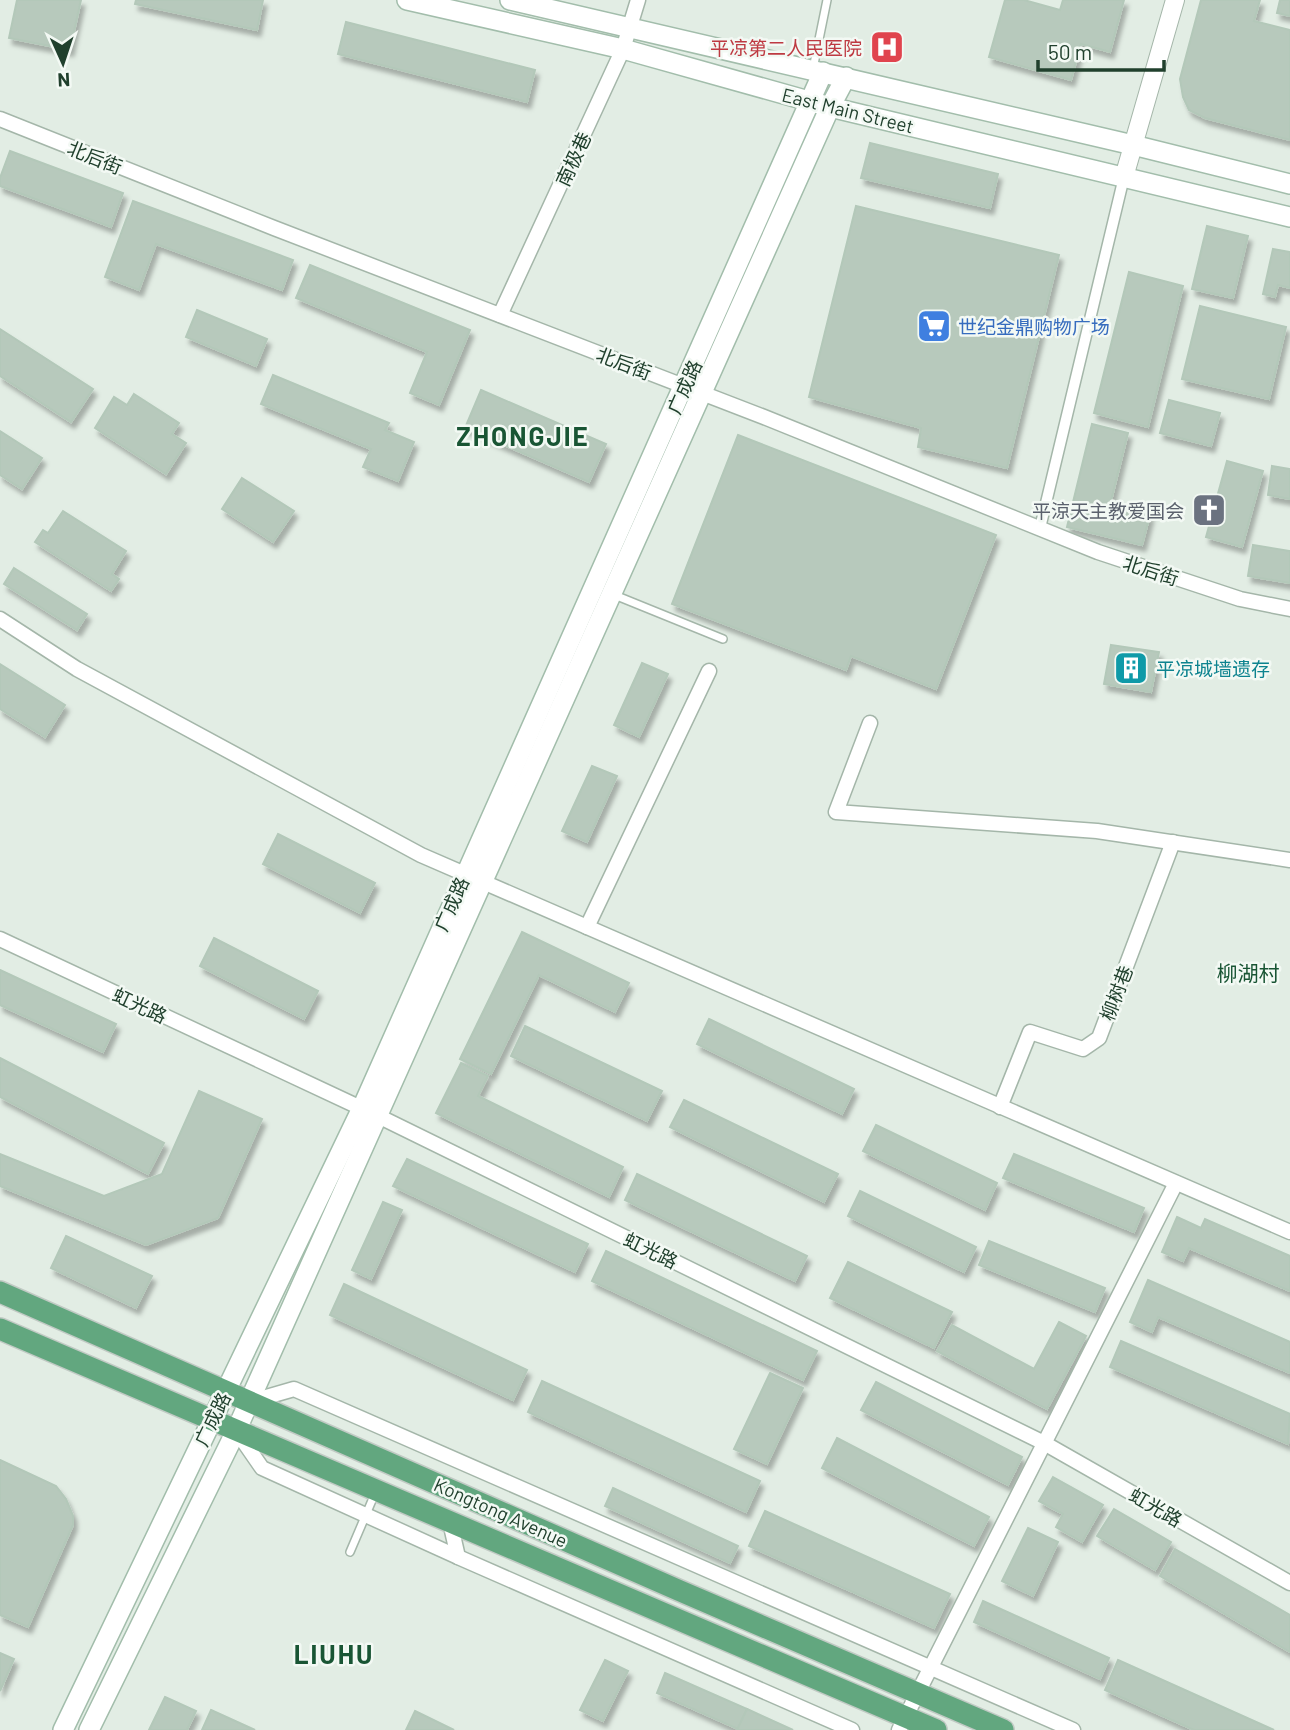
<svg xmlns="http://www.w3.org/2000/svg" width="1290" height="1730" font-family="Barlow,'Noto Sans SC',sans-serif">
<defs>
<filter id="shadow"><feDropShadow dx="3.5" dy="6" stdDeviation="2" flood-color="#0004"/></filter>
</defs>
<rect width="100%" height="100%" fill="#e2ede4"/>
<!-- building -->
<g fill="#b7c9bc" stroke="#b3c8b9" stroke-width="2" filter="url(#shadow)">
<path d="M17,0H81L70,50L9,38Z"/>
<path d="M136,0H263L257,30L135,4Z"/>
<path d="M1005,0H1024L1060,10L1063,0H1124L1110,52L1081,44L1071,80L989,57Z"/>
<path d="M1201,0H1260L1254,21L1290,30V140L1205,118L1189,110L1183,97L1180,79Z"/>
<path d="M1280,0H1290V16L1277,13Z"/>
<path d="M346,22L535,70L527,102L338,54Z"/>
<path d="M870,143L998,174L990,208L861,178Z"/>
<path d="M10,151L123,193L111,227L0,186V178Z"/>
<path d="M133,201L293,260L282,290L156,244L139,290L105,277Z"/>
<path d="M856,206L1059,255L1007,468L918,447L921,428L809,397Z"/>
<path d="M1207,226L1248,236L1233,298L1192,289Z"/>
<path d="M1273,249L1290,252V288L1278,285L1275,297L1263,294Z"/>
<path d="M310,265L470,330L439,405L410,393L427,352L296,298Z"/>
<path d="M1129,272L1183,286L1148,427L1094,413Z"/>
<path d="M1200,306L1286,327L1269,399L1182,379Z"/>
<path d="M197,310L267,339L256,366L186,337Z"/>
<path d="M0,329L93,389L71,422L0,376Z"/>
<path d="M273,375L389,423L385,430L414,442L398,481L363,467L371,449L261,404Z"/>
<path d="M481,390L606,444L589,482L465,428Z"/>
<path d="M134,394L179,423L172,434L186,443L166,474L95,428L114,397L127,405Z"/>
<path d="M1169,400L1220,413L1211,446L1160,433Z"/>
<path d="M1092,424L1128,433L1110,505L1150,515L1142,545L1067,527Z"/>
<path d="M0,431L42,458L22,489L0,475Z"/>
<path d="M738,435L996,535L936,689L851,656L846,670L672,604Z"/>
<path d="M1227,461L1263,471L1242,547L1206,537Z"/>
<path d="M1272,466L1290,469V499L1268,495Z"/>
<path d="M242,478L294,511L273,542L222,509Z"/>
<path d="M63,511L126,551L112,574L119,579L111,591L35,542L43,530L48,533Z"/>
<path d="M1253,545L1290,551V583L1248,576Z"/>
<path d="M14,568L87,614L77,630L4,584Z"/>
<path d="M1111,645L1159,652L1151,692L1104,684Z"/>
<path d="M642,663L668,674L639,737L614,725Z"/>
<path d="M0,664L65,705L45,737L0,709Z"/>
<path d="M592,766L617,776L587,842L562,831Z"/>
<path d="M278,834L375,883L360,913L263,864Z"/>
<path d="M522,932L629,983L615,1012L539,975L491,1074L460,1059Z"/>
<path d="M214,938L318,991L304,1019L200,966Z"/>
<path d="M0,970L116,1024L103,1052L0,1005Z"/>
<path d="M709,1019L854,1089L842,1114L697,1044Z"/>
<path d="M525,1026L662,1091L647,1121L511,1056Z"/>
<path d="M0,1058L164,1143L148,1174L0,1097Z"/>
<path d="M461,1063L488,1076L478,1096L623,1167L609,1197L436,1113Z"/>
<path d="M199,1091L262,1119L218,1218L146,1245L0,1186V1154L104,1196L162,1174Z"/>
<path d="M684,1100L838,1174L824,1202L670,1127Z"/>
<path d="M876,1125L997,1183L985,1210L863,1151Z"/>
<path d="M1014,1154L1144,1208L1134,1232L1003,1178Z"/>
<path d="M407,1159L588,1244L575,1272L393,1186Z"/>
<path d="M637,1174L807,1256L795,1281L625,1200Z"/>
<path d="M860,1191L976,1247L964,1272L848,1216Z"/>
<path d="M383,1202L402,1210L371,1279L352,1270Z"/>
<path d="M1177,1217L1201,1228L1205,1219L1290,1256V1291L1189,1248L1183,1261L1162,1252Z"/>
<path d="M66,1236L152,1276L136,1308L51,1268Z"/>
<path d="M989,1241L1105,1288L1095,1312L979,1265Z"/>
<path d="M606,1251L817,1351L803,1380L592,1281Z"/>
<path d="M848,1262L952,1312L934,1348L830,1298Z"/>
<path d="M1148,1280L1290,1342V1373L1158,1317L1152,1332L1130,1322Z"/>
<path d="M344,1284L527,1370L513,1400L330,1315Z"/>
<path d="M1059,1322L1086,1336L1047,1409L937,1351L952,1325L1034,1369Z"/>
<path d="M1121,1341L1290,1414L1288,1444L1110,1367Z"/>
<path d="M770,1373L803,1388L767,1464L734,1449Z"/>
<path d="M542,1381L760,1481L746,1512L528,1412Z"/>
<path d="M876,1382L1022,1457L1008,1485L861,1410Z"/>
<path d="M837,1438L989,1517L974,1546L822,1468Z"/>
<path d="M0,1460L56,1486L66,1499L73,1516V1525L28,1627L0,1615Z"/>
<path d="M1053,1477L1103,1505L1082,1542L1056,1527L1063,1514L1039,1501Z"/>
<path d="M613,1488L738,1546L730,1563L605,1506Z"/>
<path d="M1114,1509L1171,1542L1155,1570L1097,1536Z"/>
<path d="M765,1511L950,1594L934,1628L749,1546Z"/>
<path d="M1028,1528L1058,1542L1033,1596L1002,1581Z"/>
<path d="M1175,1549L1290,1615V1652L1160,1576Z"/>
<path d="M983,1601L1109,1658L1100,1679L974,1622Z"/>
<path d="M0,1653L14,1659L0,1691Z"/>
<path d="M605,1660L628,1671L603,1721L580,1710Z"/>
<path d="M1118,1660L1274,1730H1194L1105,1690Z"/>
<path d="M665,1673L747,1709L738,1729L657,1693Z"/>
<path d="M165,1697L196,1711L187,1730H149Z"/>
<path d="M747,1709L793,1730H737Z"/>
<path d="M211,1710L255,1730H202Z"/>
<path d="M415,1711L454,1730H406Z"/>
</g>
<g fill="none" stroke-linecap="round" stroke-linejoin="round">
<!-- service casing -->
<g stroke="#a4b6a9" stroke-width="10">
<g id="service">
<path d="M813,69L827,0"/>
<path d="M612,594L723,639"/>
<path d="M350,1552L376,1491"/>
</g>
</g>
<!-- pedestrian casing -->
<g stroke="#a4b6a9" stroke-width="13">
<path id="pedestrian" d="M1040,528L1124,177"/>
</g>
<!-- minor casing -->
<g stroke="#a4b6a9" stroke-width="17">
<g id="minor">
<path d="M0,119L274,228L764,417L1098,552L1240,599L1290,609"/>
<path d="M500,315L623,49L638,0"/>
<path d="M0,619L77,669L421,855L1290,1232"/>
<path d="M870,723L836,812L1097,831L1290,860"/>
<path d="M587,927L709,671"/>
<path d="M0,939L378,1116L1044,1443L1290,1583"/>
<path d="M1000,1107L1030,1032L1083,1049L1099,1038L1173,842"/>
<path d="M249,1402L294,1389L1073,1730"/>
<path d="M237,1432L262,1468L458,1557"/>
<path d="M450,1522L458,1557L852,1730"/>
<path d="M899,1730L1176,1183"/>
</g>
</g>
<!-- tertiary casing -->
<g stroke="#a4b6a9" stroke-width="20">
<path id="tertiary" d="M1124,177L1175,0"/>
</g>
<!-- secondary casing -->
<g stroke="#a2bdab" stroke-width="22">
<g id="secondary">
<path d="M407,0L623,49L830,107L1290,217"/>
<path d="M510,0L1133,145L1290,184"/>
<path d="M63,1730L362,1108L823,72"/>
<path d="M89,1730L236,1431L830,107L846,77"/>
</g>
</g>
<!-- primary casing -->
<g stroke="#c1cac4" stroke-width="24">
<g id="primary">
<path d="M0,1292L678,1590L1003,1730"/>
<path d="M0,1329L936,1730"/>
</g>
</g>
<!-- service -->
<use href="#service" stroke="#fff" stroke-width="7"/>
<!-- pedestrian -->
<use href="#pedestrian" stroke="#fff" stroke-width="10"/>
<!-- minor -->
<use href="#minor" stroke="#fff" stroke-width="14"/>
<!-- tertiary -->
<use href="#tertiary" stroke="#fff" stroke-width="18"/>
<!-- secondary -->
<use href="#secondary" stroke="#fff" stroke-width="19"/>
<!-- primary -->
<use href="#primary" stroke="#62a77f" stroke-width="21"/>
</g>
<!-- icons -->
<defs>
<g id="hospital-square" transform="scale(1.75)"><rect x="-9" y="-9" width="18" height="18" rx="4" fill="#e0444e" stroke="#f3f9f4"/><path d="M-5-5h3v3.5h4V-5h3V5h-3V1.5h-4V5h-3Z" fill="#fff"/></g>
<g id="supermarket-square" transform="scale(1.75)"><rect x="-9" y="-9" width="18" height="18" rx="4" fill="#3f7fe0" stroke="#f3f9f4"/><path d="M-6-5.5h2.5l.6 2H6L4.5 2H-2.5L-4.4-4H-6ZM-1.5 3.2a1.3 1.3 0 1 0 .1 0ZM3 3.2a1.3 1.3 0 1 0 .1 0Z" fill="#fff"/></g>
<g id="church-square" transform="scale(1.75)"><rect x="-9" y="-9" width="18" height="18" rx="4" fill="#6b7280" stroke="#f3f9f4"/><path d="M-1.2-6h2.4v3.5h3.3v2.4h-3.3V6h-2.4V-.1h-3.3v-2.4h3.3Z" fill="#fff"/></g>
<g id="building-square" transform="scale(1.75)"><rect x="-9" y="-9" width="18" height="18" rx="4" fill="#0f9aa8" stroke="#f3f9f4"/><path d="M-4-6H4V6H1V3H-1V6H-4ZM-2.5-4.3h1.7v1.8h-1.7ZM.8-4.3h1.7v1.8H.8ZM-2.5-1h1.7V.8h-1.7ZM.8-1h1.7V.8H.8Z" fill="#fff"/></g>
</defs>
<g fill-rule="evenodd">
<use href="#hospital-square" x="887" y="47"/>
<use href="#supermarket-square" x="934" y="326"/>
<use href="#church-square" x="1209" y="510"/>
<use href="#building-square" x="1131" y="668"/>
</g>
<g text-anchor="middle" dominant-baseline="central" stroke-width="5" stroke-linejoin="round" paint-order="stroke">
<!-- health labels -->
<g font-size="19" fill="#be3a42" stroke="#f3f9f4" text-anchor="end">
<text x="862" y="47">平凉第二人民医院</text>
</g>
<!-- street labels -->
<g font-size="19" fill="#20402d" stroke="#f3f9f4">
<text transform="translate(848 110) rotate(14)">East Main Street</text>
<text transform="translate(95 157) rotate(22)">北后街</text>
<text transform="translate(573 159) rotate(-65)">南极巷</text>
<text transform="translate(624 363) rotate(21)">北后街</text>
<text transform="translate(684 387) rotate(-66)">广成路</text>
<text transform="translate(1151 570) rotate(18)">北后街</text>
<text transform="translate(451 904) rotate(-66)">广成路</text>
<text transform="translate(1116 993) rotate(-69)">柳树巷</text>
<text transform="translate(140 1005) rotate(25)">虹光路</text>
<text transform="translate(651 1250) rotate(26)">虹光路</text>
<text transform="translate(212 1419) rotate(-64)">广成路</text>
<text transform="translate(1156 1507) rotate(30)">虹光路</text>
<text transform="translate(501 1512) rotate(24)">Kongtong Avenue</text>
</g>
<!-- shop labels -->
<g font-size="19" fill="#366cbe" stroke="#f3f9f4" text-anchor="start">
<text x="958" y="326">世纪金鼎购物广场</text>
</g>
<!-- worship labels -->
<g font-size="19" fill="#5b616d" stroke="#f3f9f4" text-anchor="end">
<text x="1184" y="510">平涼天主教爱国会</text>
</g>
<!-- culture labels -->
<g font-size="19" fill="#0d838f" stroke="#f3f9f4" text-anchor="start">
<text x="1156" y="668">平凉城墙遗存</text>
</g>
<!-- neighbourhood labels -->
<g font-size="21" fill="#195534" stroke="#f3f9f4">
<text x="1248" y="972">柳湖村</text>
</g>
<!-- district labels -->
<g font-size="26" font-weight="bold" letter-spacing="2" fill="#195534" stroke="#f3f9f4">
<text x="523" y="435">ZHONGJIE</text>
<text x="334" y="1653">LIUHU</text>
</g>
</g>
<!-- north arrow -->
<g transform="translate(63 63) rotate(177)" stroke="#f3f9f4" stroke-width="5" paint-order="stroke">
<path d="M0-5L12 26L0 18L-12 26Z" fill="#20402d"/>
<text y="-10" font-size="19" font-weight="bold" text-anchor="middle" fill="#20402d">N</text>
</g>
<!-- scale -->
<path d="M1038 60v10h126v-10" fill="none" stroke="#20402d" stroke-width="3.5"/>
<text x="1048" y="60" font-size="21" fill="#20402d" stroke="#f3f9f4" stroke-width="5" paint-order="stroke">50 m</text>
</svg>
